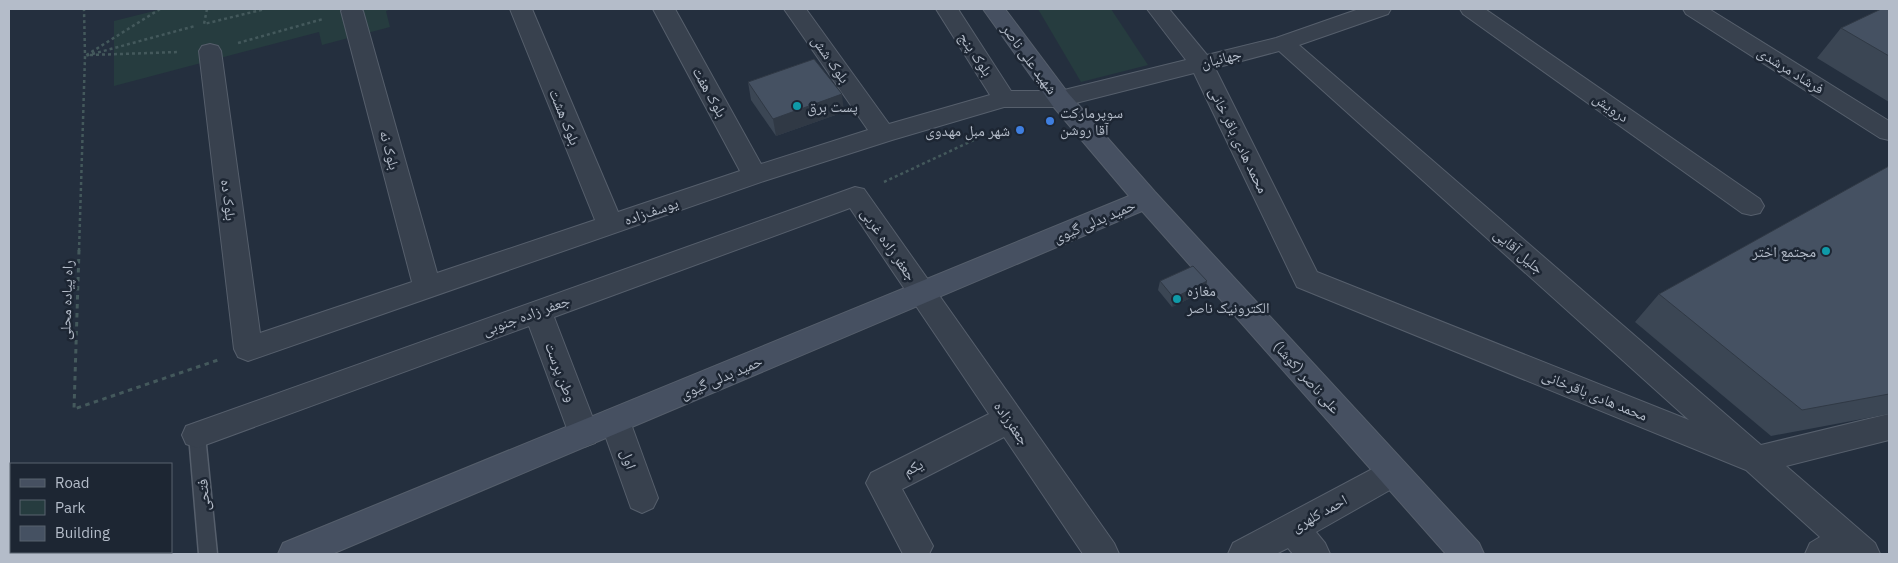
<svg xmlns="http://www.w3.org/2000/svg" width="1898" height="563" font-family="'IBM Plex Sans','Noto Naskh Arabic',sans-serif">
<rect width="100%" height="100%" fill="#242f3e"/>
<!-- green -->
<g fill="#263c3f">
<path d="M162,9H391L386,11L390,27L322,45L319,32L114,86V21Z"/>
<path d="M1038,9H1111L1148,65L1081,82Z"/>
</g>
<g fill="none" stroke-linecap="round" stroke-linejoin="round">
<!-- lane casing -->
<g stroke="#565f6c" stroke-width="3">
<path id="lane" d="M197,428L203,430L205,435L217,554H199L189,435L191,430Z"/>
</g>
<!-- street casing -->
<g stroke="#565f6c" stroke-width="2">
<g id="street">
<path d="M343,9H361L363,11L437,273L595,220L510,9H532L618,212L740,171L653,9H675L761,164L868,130L784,9H806L889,124L990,95L936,9H958L1011,91H1060L1186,60L1147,9H1169L1207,55L1276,38L1359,9H1391L1388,14L1299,45L1761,445L1889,414V440L1786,466L1875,543L1880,554H1805L1810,543L1820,537L1746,470L1297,287L1194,73L1060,107H1004L892,140L764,181L248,361L238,357L234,349L199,51L202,46L210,44L218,46L221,51L260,333L412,282L341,11ZM1279,51L1689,420L1317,272L1215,68Z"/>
<path d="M1460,9H1485L1760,199L1764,206L1760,213L1751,215L1742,213L1463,14Z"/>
<path d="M1683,9H1709L1889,121V140L1880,138L1686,14Z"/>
<path d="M855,187L864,189L1114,543L1119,554H1083L1004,437L902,489L933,546L929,554H903L866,483L871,473L989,414L850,208L554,317L599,434L595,443L584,447L573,443L569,434L529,326L197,448L186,444L182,435L186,426Z"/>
<path d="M615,408L626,412L630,421L658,498L653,508L642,513L631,508L600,421L604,412Z"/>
<path d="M1393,458L1404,462L1409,472L1404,482L1316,532L1325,543L1330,554H1293L1288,548L1276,554H1228L1233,543Z"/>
</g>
</g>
<!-- secondary casing -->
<g stroke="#565f6c" stroke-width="2">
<path id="secondary" d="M983,9H1005L1068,93L1155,192L1479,543L1484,554H1446L1142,211L332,554H278L283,543L1129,196L1052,105Z"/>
</g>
<!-- path-far1 -->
<g stroke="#44595c" stroke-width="2.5" stroke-dasharray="3 3" stroke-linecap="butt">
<path d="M160,9L85,56L195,26"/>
<path d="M207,9L204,24L265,9"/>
<path d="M238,43L323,19"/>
<path d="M90,55L179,52"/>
<path d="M884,182L976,139"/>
<path d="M79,251L85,56L84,9"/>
</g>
<!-- path -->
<path stroke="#44595c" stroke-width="3" stroke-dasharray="4.5 4.5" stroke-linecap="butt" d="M79,250L74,409L218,360"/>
<!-- lane -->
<use href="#lane" fill="#38414e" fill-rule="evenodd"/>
<!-- street -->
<use href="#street" fill="#38414e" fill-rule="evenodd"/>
<!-- secondary -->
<use href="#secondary" fill="#465061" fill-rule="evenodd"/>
</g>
<!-- wall -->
<g fill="#3b4654">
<path d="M1889,9V102L1817,58L1841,28Z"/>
<path d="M748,82L844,112L776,136L751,100Z"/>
<path d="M1889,166V414L1771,436L1635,322L1659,294Z"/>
<path d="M1160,281H1207L1205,291L1172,307L1158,290Z"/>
</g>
<!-- shaded-wall -->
<g fill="#303945">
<path d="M842,94L844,112L776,136L773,119Z"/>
<path d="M1207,281L1205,291L1172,307L1174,298Z"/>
</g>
<!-- building -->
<g fill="#455162" stroke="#303945">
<path d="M1881,9H1889V56L1841,28Z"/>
<path d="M814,59L842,94L773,119L748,82Z"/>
<path d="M1889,166V394L1802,410L1659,294Z"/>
<path d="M1193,266L1207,281L1174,298L1160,281Z"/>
</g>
<!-- markers -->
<g fill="#0f9aa8" stroke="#1d2633" stroke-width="2">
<circle cx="797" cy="106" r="5"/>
<circle cx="1826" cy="251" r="5"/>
<circle cx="1177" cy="299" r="5"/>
</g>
<g fill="#3f7fe0" stroke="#1d2633" stroke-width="2">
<circle cx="1050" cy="121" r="5"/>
<circle cx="1020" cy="130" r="5"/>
</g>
<g text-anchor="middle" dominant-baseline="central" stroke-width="5" stroke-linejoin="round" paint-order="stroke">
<!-- street labels -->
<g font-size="15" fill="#b4bcc9" stroke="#1d2633">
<text transform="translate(976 54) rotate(57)">بلوک پنج</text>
<text transform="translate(1221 58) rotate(-14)">جهانیان</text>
<text transform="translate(831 59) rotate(55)">بلوک شش</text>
<text transform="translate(1030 59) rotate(54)">شهید علی ناصر</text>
<text transform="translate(1791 70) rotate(32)">فرشاد مرشدی</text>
<text transform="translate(710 92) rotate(61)">بلوک هفت</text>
<text transform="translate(1611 107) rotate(35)">درویش</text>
<text transform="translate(565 117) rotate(68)">بلوک هشت</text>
<text transform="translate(1239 140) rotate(64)">محمد هادی باقر خانی</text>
<text transform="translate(390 150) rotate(75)">بلوک نه</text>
<text transform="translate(229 200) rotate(83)">بلوک ده</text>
<text transform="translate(651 211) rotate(-19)">یوسف‌زاده</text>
<text transform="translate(1094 221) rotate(-23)">حمید بدلی گیوی</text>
<text transform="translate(889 244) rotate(55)">جعفر زاده غربی</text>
<text transform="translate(1519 251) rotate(41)">جلیل آقایی</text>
<text transform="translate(66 300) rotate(-88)">راه پیاده محلی</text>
<text transform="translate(526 315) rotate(-20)">جعفر زاده جنوبی</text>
<text transform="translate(561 372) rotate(69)">وطن پرست</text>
<text transform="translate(721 377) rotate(-23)">حمید بدلی گیوی</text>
<text transform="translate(1307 377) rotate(48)">علی ناصر (کوشا)</text>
<text transform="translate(1595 395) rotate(22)">محمد هادی باقرخانی</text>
<text transform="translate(1012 423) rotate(55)">جعفرزاده</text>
<text transform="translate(629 459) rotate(71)">اول</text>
<text transform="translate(913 467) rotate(-27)">یکم</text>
<text transform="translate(203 495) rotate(-95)">فتحی</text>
<text transform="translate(1319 513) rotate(-29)">احمد کلهری</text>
</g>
<!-- poi labels -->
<g font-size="15" fill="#b4bcc9" stroke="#1d2633" text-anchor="start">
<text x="807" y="106">پست برق</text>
<text x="1060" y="112">سوپرمارکت<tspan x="1060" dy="17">آقا روشن</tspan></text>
<text x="1010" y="130" text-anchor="end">شهر مبل مهدوی</text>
<text x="1816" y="251" text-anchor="end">مجتمع اختر</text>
<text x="1187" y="290">مغازه<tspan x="1187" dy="17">الکترونیک ناصر</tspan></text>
</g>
</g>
<!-- border -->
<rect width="1898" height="563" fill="none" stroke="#b4bcc9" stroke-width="20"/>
<!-- legend -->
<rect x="10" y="463" width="162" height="90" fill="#1d2633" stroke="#59626f"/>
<rect x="20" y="479" width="25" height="8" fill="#465061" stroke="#59626f"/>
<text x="55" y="488" font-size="15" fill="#b4bcc9">Road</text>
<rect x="20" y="500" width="25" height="15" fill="#263c3f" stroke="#59626f"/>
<text x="55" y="513" font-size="15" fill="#b4bcc9">Park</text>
<rect x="20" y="526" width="25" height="15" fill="#455162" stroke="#59626f"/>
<text x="55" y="538" font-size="15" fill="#b4bcc9">Building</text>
</svg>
